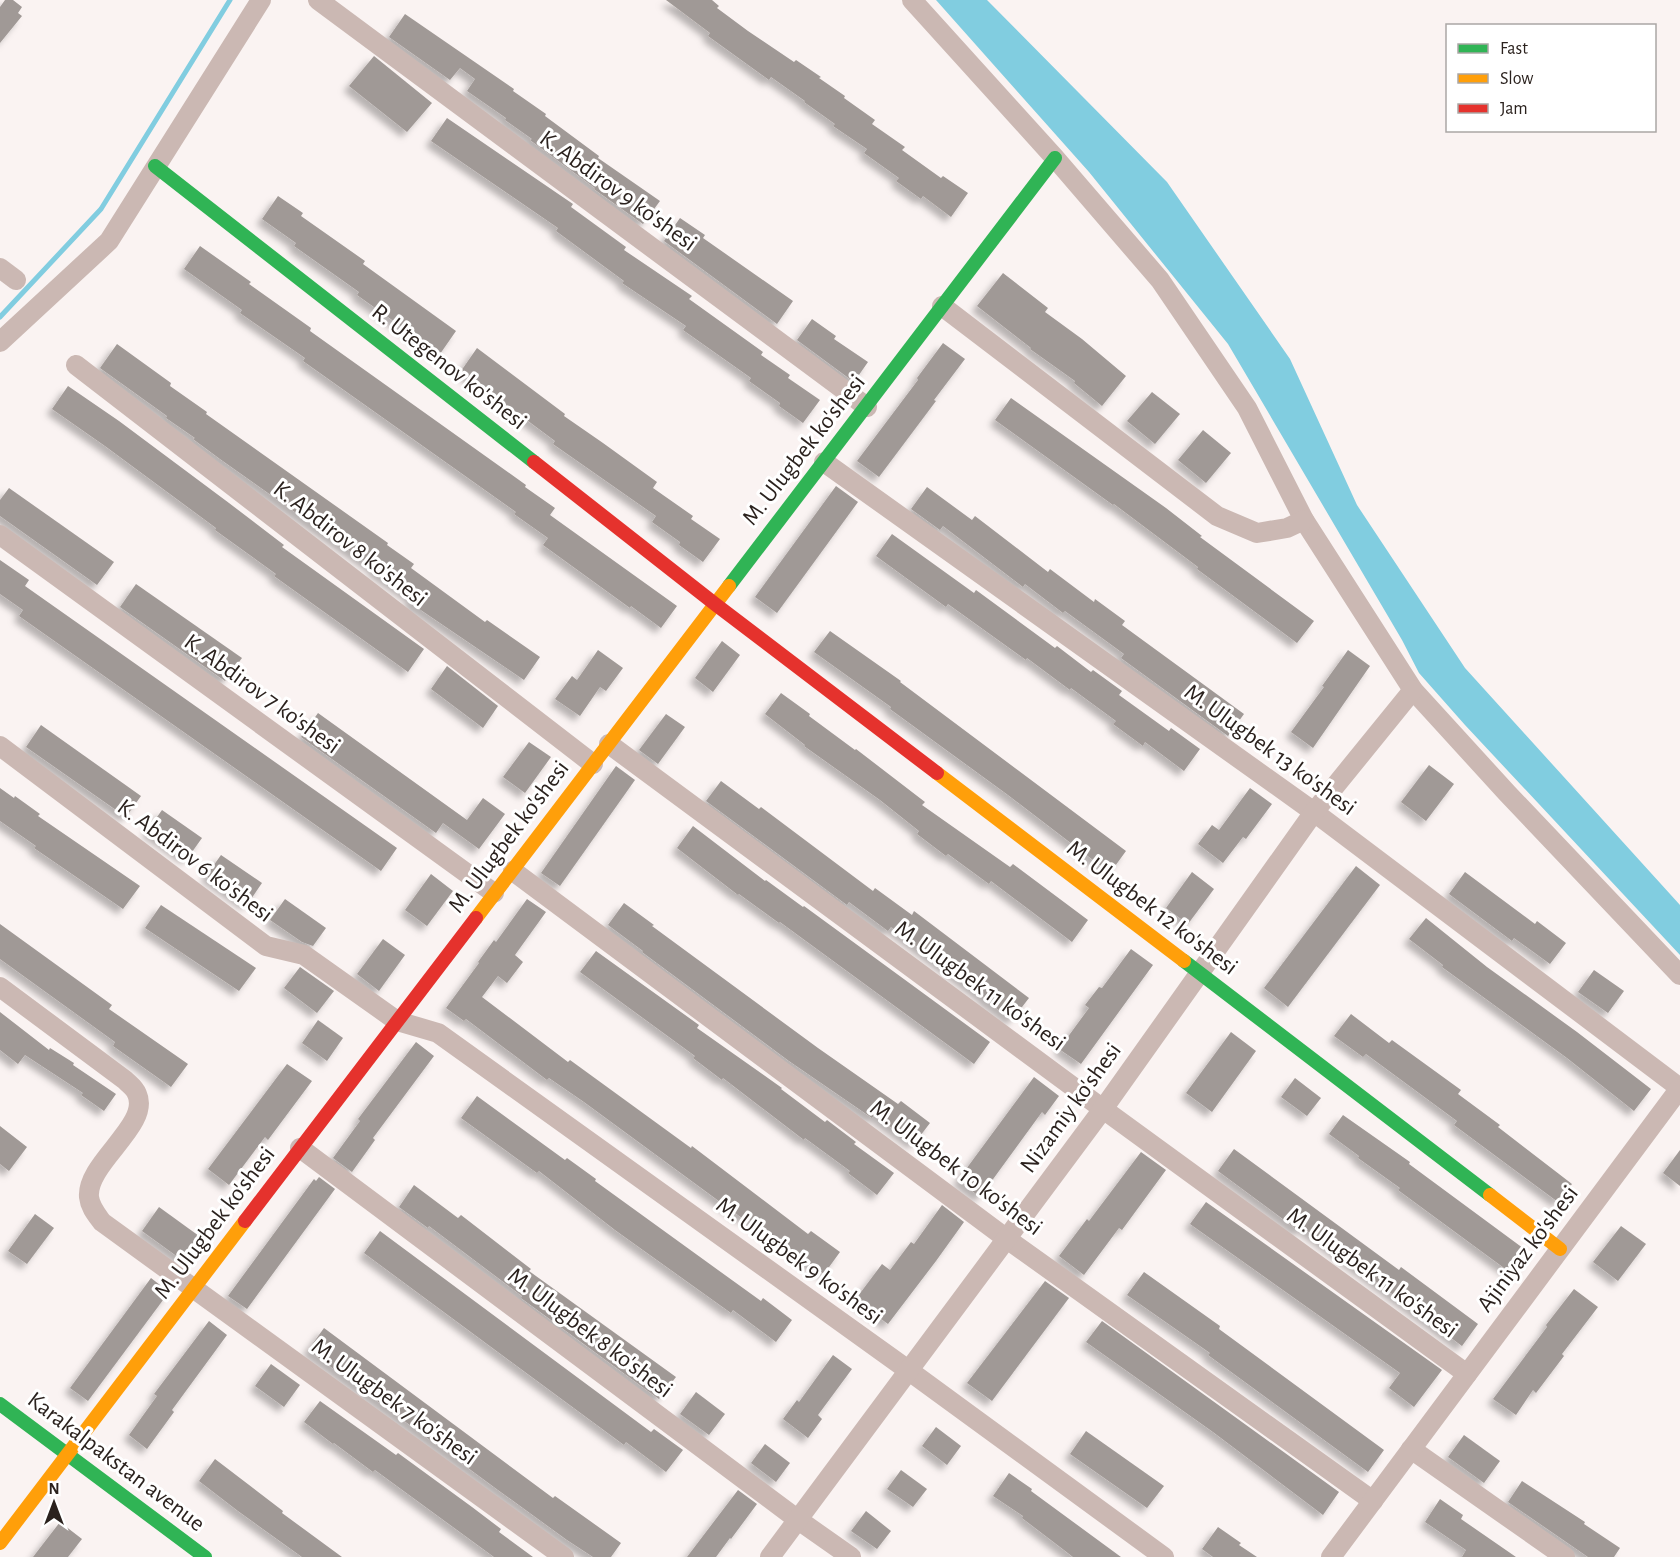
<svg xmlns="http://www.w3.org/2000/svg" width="1680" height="1557" font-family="'Alegreya Sans',sans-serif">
<defs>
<filter id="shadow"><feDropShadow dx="-5.5" dy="5.5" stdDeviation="3" flood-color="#0004"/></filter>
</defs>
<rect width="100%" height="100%" fill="#faf3f2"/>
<!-- water -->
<path fill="#81cde0" d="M936,0H987L1167,182L1290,359L1357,505L1465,668L1680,905V955L1465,725L1419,673L1402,640L1228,344L1089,172Z"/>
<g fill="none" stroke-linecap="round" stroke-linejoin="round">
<!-- stream -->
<path stroke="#81cde0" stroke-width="5" d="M0,317L101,209L230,0"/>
</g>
<!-- building -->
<g fill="#a09996" filter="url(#shadow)">
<path d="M5,0H13L22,7L18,13L22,16L0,43V7Z"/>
<path d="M666,0H712L719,6L717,8L748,31L794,62L796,60L821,77L819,78L845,96L844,98L875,120L872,124L905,147L902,150L941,178L943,176L968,193L951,217L923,196L921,199L896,181L899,178L864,153L867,149L833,126L835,124L804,102L805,101L771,77L769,80L708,36L710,33Z"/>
<path d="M405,14L514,89L513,91L546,114L545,116L599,156L598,158L660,201L643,224L594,189L595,188L530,140L532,139L505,120L506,118L467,91L475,79L460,68L450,80L389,37Z"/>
<path d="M374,56L432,103L407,132L349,86Z"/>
<path d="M447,118L573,204L571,207L626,247L624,250L692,296L689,299L763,352L761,355L790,375L788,378L820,400L803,423L779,406L780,403L749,381L751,378L683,330L686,326L622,283L624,281L556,231L558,228L431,141Z"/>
<path d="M278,196L303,213L301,216L365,261L363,264L456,331L440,354L357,295L359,292L294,246L296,243L262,219Z"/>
<path d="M680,218L705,235L703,238L793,301L777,324L664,241Z"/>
<path d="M200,246L251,282L249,284L311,328L310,331L526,485L525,487L555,508L550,515L677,606L661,628L631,606L630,608L543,545L548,538L514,514L516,512L303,361L305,358L240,313L242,310L184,269Z"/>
<path d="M1003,273L1048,308L1045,312L1082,339L1126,376L1102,406L1074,383L1075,381L1030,349L1031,348L977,306Z"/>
<path d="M812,319L836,336L834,339L868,362L854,382L797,340Z"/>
<path d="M943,343L965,359L934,400L936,401L879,477L857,461L918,380L917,378Z"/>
<path d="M117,344L171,383L170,386L207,412L206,414L388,543L387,545L414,564L411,568L485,622L487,620L540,657L524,680L409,602L412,598L373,570L374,568L220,459L193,439L195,438L166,418L167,416L100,368Z"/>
<path d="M477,348L565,414L564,416L603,443L657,482L653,488L693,516L691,519L720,539L703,562L679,545L680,542L652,522L656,516L553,444L555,441L461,371Z"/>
<path d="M68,386L119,421L229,503L284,545L282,547L424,649L408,672L274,576L276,574L215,530L216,528L105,446L52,409Z"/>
<path d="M1152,392L1180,414L1155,444L1127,421Z"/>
<path d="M1011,398L1166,508L1202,536L1200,537L1314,621L1297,643L1197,569L1198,567L1114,504L1113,505L995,420Z"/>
<path d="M1203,430L1231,453L1206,483L1178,460Z"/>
<path d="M836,486L858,502L777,613L755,597Z"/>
<path d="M927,487L972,520L975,516L1048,572L1050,569L1094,602L1095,599L1125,621L1122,625L1244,714L1228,736L1121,658L1124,654L1065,611L1063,613L1025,584L1023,587L943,526L940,530L911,509Z"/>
<path d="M9,488L114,562L97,585L0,516V500Z"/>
<path d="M892,534L974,593L976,590L1055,648L1057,646L1091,672L1093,670L1122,691L1119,695L1169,731L1171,728L1200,749L1184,771L1145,742L1143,746L1113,724L1116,721L1071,688L1070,690L1027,658L1026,660L948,604L946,607L876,556Z"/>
<path d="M0,560L29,580L25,586L397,848L381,871L19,616L23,610L0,594Z"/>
<path d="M136,584L242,658L225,681L120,607Z"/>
<path d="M830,631L901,681L900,682L1126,851L1110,873L1008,795L890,709L891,707L814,652Z"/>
<path d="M722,641L740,655L713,692L695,678Z"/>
<path d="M598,650L623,668L606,691L600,687L580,716L555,699L572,676L577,680Z"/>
<path d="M1348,650L1370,666L1313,748L1291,732L1324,687L1322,686Z"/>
<path d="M447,666L498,706L483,728L431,689Z"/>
<path d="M781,693L810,714L809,716L855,750L856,749L925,802L922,805L1010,867L1013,864L1088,920L1072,942L991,881L989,884L948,854L946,856L917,834L919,831L880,800L804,746L805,745L765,714Z"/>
<path d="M318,713L467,820L483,798L505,814L479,849L443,823L436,833L301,737Z"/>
<path d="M666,714L685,727L658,764L639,750Z"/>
<path d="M41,725L141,796L126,817L26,747Z"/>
<path d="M529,742L551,757L525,793L503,777Z"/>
<path d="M1429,765L1454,784L1426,821L1401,802Z"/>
<path d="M616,766L635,780L560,886L541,873Z"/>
<path d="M721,781L759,809L761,807L873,891L875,888L912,915L914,911L1029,998L1012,1020L983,998L984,997L891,927L888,931L849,902L847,905L706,801Z"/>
<path d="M0,788L14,798L15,796L40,814L38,816L140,886L123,909L34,848L36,846L0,821Z"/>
<path d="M1250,788L1272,804L1246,839L1243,837L1223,863L1198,844L1212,825L1219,830Z"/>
<path d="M162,810L202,838L187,859L147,831Z"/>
<path d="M693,826L765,881L766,880L803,907L804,906L990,1042L974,1064L780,922L779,923L739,894L738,895L677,848Z"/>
<path d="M221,855L262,883L247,905L206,876Z"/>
<path d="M1356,866L1380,885L1288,1007L1264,988Z"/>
<path d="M1192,872L1214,889L1188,924L1166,908Z"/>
<path d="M1465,872L1535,924L1537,921L1566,943L1550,964L1514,938L1512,941L1449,894Z"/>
<path d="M431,874L453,891L427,926L405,910Z"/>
<path d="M285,899L326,928L313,946L302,942L270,920Z"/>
<path d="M527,899L546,912L515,955L523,962L507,983L498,976L482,997L568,1062L570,1060L691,1148L692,1146L808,1234L811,1231L840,1252L824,1274L744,1216L742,1218L584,1102L549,1078L547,1080L466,1019L464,1021L446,1008L479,963L478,962L494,940L496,942Z"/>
<path d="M624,903L654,925L652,926L818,1048L898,1104L901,1101L930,1123L914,1144L874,1115L872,1118L789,1061L642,952L643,951L608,925Z"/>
<path d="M161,905L256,968L239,991L145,928Z"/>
<path d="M1426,918L1487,967L1577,1032L1651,1089L1634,1111L1567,1058L1442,967L1443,965L1409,939Z"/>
<path d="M0,924L112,1005L109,1009L188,1064L171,1087L113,1046L115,1042L0,959Z"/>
<path d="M383,939L405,955L379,991L357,974Z"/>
<path d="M1131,949L1153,965L1081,1064L1059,1049L1089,1008L1085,1005L1099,987L1102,988Z"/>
<path d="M596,951L699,1025L697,1028L782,1088L781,1089L825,1122L827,1120L856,1142L854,1144L894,1173L877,1195L848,1173L850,1171L805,1138L804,1140L723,1078L722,1080L693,1058L695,1056L580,972Z"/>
<path d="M300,967L334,991L317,1013L284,988Z"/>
<path d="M1594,970L1624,991L1608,1013L1578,992Z"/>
<path d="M0,1012L49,1050L50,1048L74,1063L73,1065L116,1094L104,1111L81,1095L83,1093L25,1055L18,1064L0,1050Z"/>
<path d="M1351,1014L1389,1043L1392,1040L1461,1090L1458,1094L1500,1125L1498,1127L1572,1184L1558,1202L1454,1125L1457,1121L1366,1054L1363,1057L1334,1036Z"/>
<path d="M318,1020L343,1038L327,1061L302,1043Z"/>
<path d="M1231,1032L1256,1051L1212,1112L1186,1093Z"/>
<path d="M416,1042L434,1056L373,1138L375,1140L352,1172L333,1158L360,1121L358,1119Z"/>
<path d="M287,1064L312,1081L268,1140L265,1137L229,1185L208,1169Z"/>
<path d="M1034,1077L1059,1096L1045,1115L1042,1112L980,1197L958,1180Z"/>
<path d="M1295,1078L1321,1098L1307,1116L1281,1097Z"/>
<path d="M477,1096L565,1160L567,1158L596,1179L595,1181L718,1270L761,1301L763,1298L792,1320L776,1342L733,1310L731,1313L615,1230L539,1171L537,1173L461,1118Z"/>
<path d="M1343,1115L1410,1162L1409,1164L1531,1254L1515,1276L1398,1190L1400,1188L1358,1158L1359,1156L1329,1134Z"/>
<path d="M0,1126L27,1147L9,1171L0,1164Z"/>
<path d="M1234,1149L1399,1270L1401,1267L1478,1324L1462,1346L1302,1227L1299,1231L1218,1171Z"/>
<path d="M1680,1150V1186L1663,1173Z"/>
<path d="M1141,1152L1166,1170L1122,1230L1119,1228L1084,1275L1059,1256L1087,1219L1089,1221Z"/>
<path d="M319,1177L335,1189L247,1309L228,1296L314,1179L316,1181Z"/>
<path d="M414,1185L458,1218L461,1215L531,1269L529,1271L676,1377L659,1399L521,1298L522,1296L429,1226L428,1228L399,1207Z"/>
<path d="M1206,1202L1442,1370L1414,1407L1389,1388L1400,1373L1190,1224Z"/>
<path d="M942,1205L964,1222L936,1261L888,1324L855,1300L882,1264L890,1270L911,1242L914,1244Z"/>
<path d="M159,1207L199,1236L182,1260L142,1231Z"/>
<path d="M35,1214L54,1228L27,1264L8,1251Z"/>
<path d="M1621,1226L1646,1244L1618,1281L1593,1262Z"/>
<path d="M380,1231L651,1432L654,1429L683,1450L666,1472L626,1442L624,1445L364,1253Z"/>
<path d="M1144,1272L1220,1326L1219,1329L1384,1450L1368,1472L1208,1355L1210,1353L1127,1295Z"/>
<path d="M151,1278L169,1292L88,1401L70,1388Z"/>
<path d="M1045,1281L1069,1298L992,1401L967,1383Z"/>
<path d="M1574,1289L1598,1307L1562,1354L1564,1356L1536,1393L1533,1390L1516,1415L1493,1399L1547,1327L1546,1325Z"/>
<path d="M209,1321L227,1335L172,1410L174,1412L147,1449L129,1435L157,1396L154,1394Z"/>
<path d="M1102,1321L1339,1492L1323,1515L1213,1432L1086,1342Z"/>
<path d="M324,1328L553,1498L555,1496L621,1543L611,1557H593L567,1540L498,1490L308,1350Z"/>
<path d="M833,1355L852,1369L818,1415L822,1419L808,1438L783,1419L797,1400L799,1402Z"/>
<path d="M271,1364L300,1385L284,1407L255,1386Z"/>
<path d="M696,1392L725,1414L709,1435L680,1414Z"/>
<path d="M320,1401L396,1455L398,1453L472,1507L501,1529L499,1532L533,1557H494L375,1470L373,1472L334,1443L333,1444L304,1422Z"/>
<path d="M936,1427L961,1446L947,1465L922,1446Z"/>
<path d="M1086,1431L1164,1486L1147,1508L1070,1454Z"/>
<path d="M1464,1435L1500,1461L1484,1483L1448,1457Z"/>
<path d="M765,1444L790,1463L776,1482L751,1463Z"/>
<path d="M215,1459L283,1511L282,1513L342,1557H302L238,1511L199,1481Z"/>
<path d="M901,1470L927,1489L913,1507L887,1489Z"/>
<path d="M1009,1473L1032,1489L1031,1491L1121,1557H1073L1064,1550L1022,1518L1023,1516L993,1496Z"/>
<path d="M1522,1481L1585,1522L1584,1524L1620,1548L1614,1557H1588L1508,1502Z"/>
<path d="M738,1490L757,1504L731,1539L730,1538L716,1557H687Z"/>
<path d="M1440,1499L1463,1515L1461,1519L1516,1557H1462L1466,1550L1425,1522Z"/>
<path d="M866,1511L891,1531L877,1549L851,1531Z"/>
<path d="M60,1522L82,1539L68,1557H33Z"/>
<path d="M1218,1527L1241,1543L1239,1545L1257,1557H1213L1202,1549Z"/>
</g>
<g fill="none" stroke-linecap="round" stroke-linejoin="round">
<!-- street -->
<g stroke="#cbb8b3" stroke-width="20">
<path d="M318,0L867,407"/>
<path d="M912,0L1055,158L1160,280L1247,408L1304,520L1413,690L1507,793L1680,975"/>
<path d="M0,268L16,280"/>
<path d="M942,306L1217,516L1257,533L1287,528L1304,520"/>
<path d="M0,342L109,241L261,0"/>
<path d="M76,365L593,764"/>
<path d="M824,462L1314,812L1680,1088"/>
<path d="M0,535L494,893"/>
<path d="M609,744L1103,1109L1467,1374"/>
<path d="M0,746L266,946L304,955L397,1021L438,1033L908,1370L1164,1557"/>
<path d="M513,871L1007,1239L1373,1501"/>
<path d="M0,987L125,1080C129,1084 135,1088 137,1094C151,1125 86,1163 89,1197C90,1207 96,1214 102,1222L564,1557"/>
<path d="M300,1148L797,1519L851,1557"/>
<path d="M1411,1449L1565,1557"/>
<path d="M770,1557L1103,1109L1314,812L1413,690"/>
<path d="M1331,1557L1680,1088"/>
</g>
<!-- fast -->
<g stroke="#30b455" stroke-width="14">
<path d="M155,166L534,462"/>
<path d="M729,586L1055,158"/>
<path d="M1184,961L1490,1195"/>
<path d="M0,1404L205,1557"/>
</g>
<!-- slow -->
<g stroke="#ff9f0a" stroke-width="14">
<path d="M937,773L1184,961"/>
<path d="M476,918L729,586"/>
<path d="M1490,1195L1560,1249"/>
<path d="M0,1543L245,1221"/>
</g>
<!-- jam -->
<g stroke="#e5322d" stroke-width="14">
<path d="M534,462L715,604L937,773"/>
<path d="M245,1221L476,918"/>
</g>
</g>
<g text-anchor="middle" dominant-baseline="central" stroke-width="6" stroke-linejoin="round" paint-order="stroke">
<!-- street labels -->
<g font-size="24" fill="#2b221e" stroke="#fff">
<text transform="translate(618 191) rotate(36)">K. Abdirov 9 ko'shesi</text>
<text transform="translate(449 367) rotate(38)">R. Utegenov ko'shesi</text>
<text transform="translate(804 450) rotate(-52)">M. Ulugbek ko'shesi</text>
<text transform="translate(350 544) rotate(38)">K. Abdirov 8 ko'shesi</text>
<text transform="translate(262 694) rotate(36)">K. Abdirov 7 ko'shesi</text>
<text transform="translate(1270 750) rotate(36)">M. Ulugbek 13 ko'shesi</text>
<text transform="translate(509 837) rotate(-53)">M. Ulugbek ko'shesi</text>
<text transform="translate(195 861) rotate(37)">K. Abdirov 6 ko'shesi</text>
<text transform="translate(1152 908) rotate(37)">M. Ulugbek 12 ko'shesi</text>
<text transform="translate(980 986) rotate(36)">M. Ulugbek 11 ko'shesi</text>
<text transform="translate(1071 1108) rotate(-54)">Nizamiy ko'shesi</text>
<text transform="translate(956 1168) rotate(37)">M. Ulugbek 10 ko'shesi</text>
<text transform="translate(215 1223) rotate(-53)">M. Ulugbek ko'shesi</text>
<text transform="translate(1528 1249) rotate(-53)">Ajiniyaz ko'shesi</text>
<text transform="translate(799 1261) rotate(36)">M. Ulugbek 9 ko'shesi</text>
<text transform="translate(1372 1273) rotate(36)">M. Ulugbek 11 ko'shesi</text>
<text transform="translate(590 1333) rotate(37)">M. Ulugbek 8 ko'shesi</text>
<text transform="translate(394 1402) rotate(36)">M. Ulugbek 7 ko'shesi</text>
<text transform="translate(116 1462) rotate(37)">Karakalpakstan avenue</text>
</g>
</g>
<!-- legend -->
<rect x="1446" y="24" width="210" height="108" fill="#ffffff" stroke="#aaa7a5" stroke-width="1.5"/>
<rect x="1458" y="44" width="30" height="9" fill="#30b455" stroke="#aaa7a5" stroke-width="1.5"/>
<text x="1500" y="54" font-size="18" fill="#2b221e">Fast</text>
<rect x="1458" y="74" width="30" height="9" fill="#ff9f0a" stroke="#aaa7a5" stroke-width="1.5"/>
<text x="1500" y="84" font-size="18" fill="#2b221e">Slow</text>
<rect x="1458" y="104" width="30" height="9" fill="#e5322d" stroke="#aaa7a5" stroke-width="1.5"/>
<text x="1500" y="114" font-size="18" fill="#2b221e">Jam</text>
<!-- north arrow -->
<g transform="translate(54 1503)" stroke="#ffffff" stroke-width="4.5" paint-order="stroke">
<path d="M0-4.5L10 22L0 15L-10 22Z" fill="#2b221e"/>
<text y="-9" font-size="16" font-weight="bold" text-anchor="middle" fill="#2b221e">N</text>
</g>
</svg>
